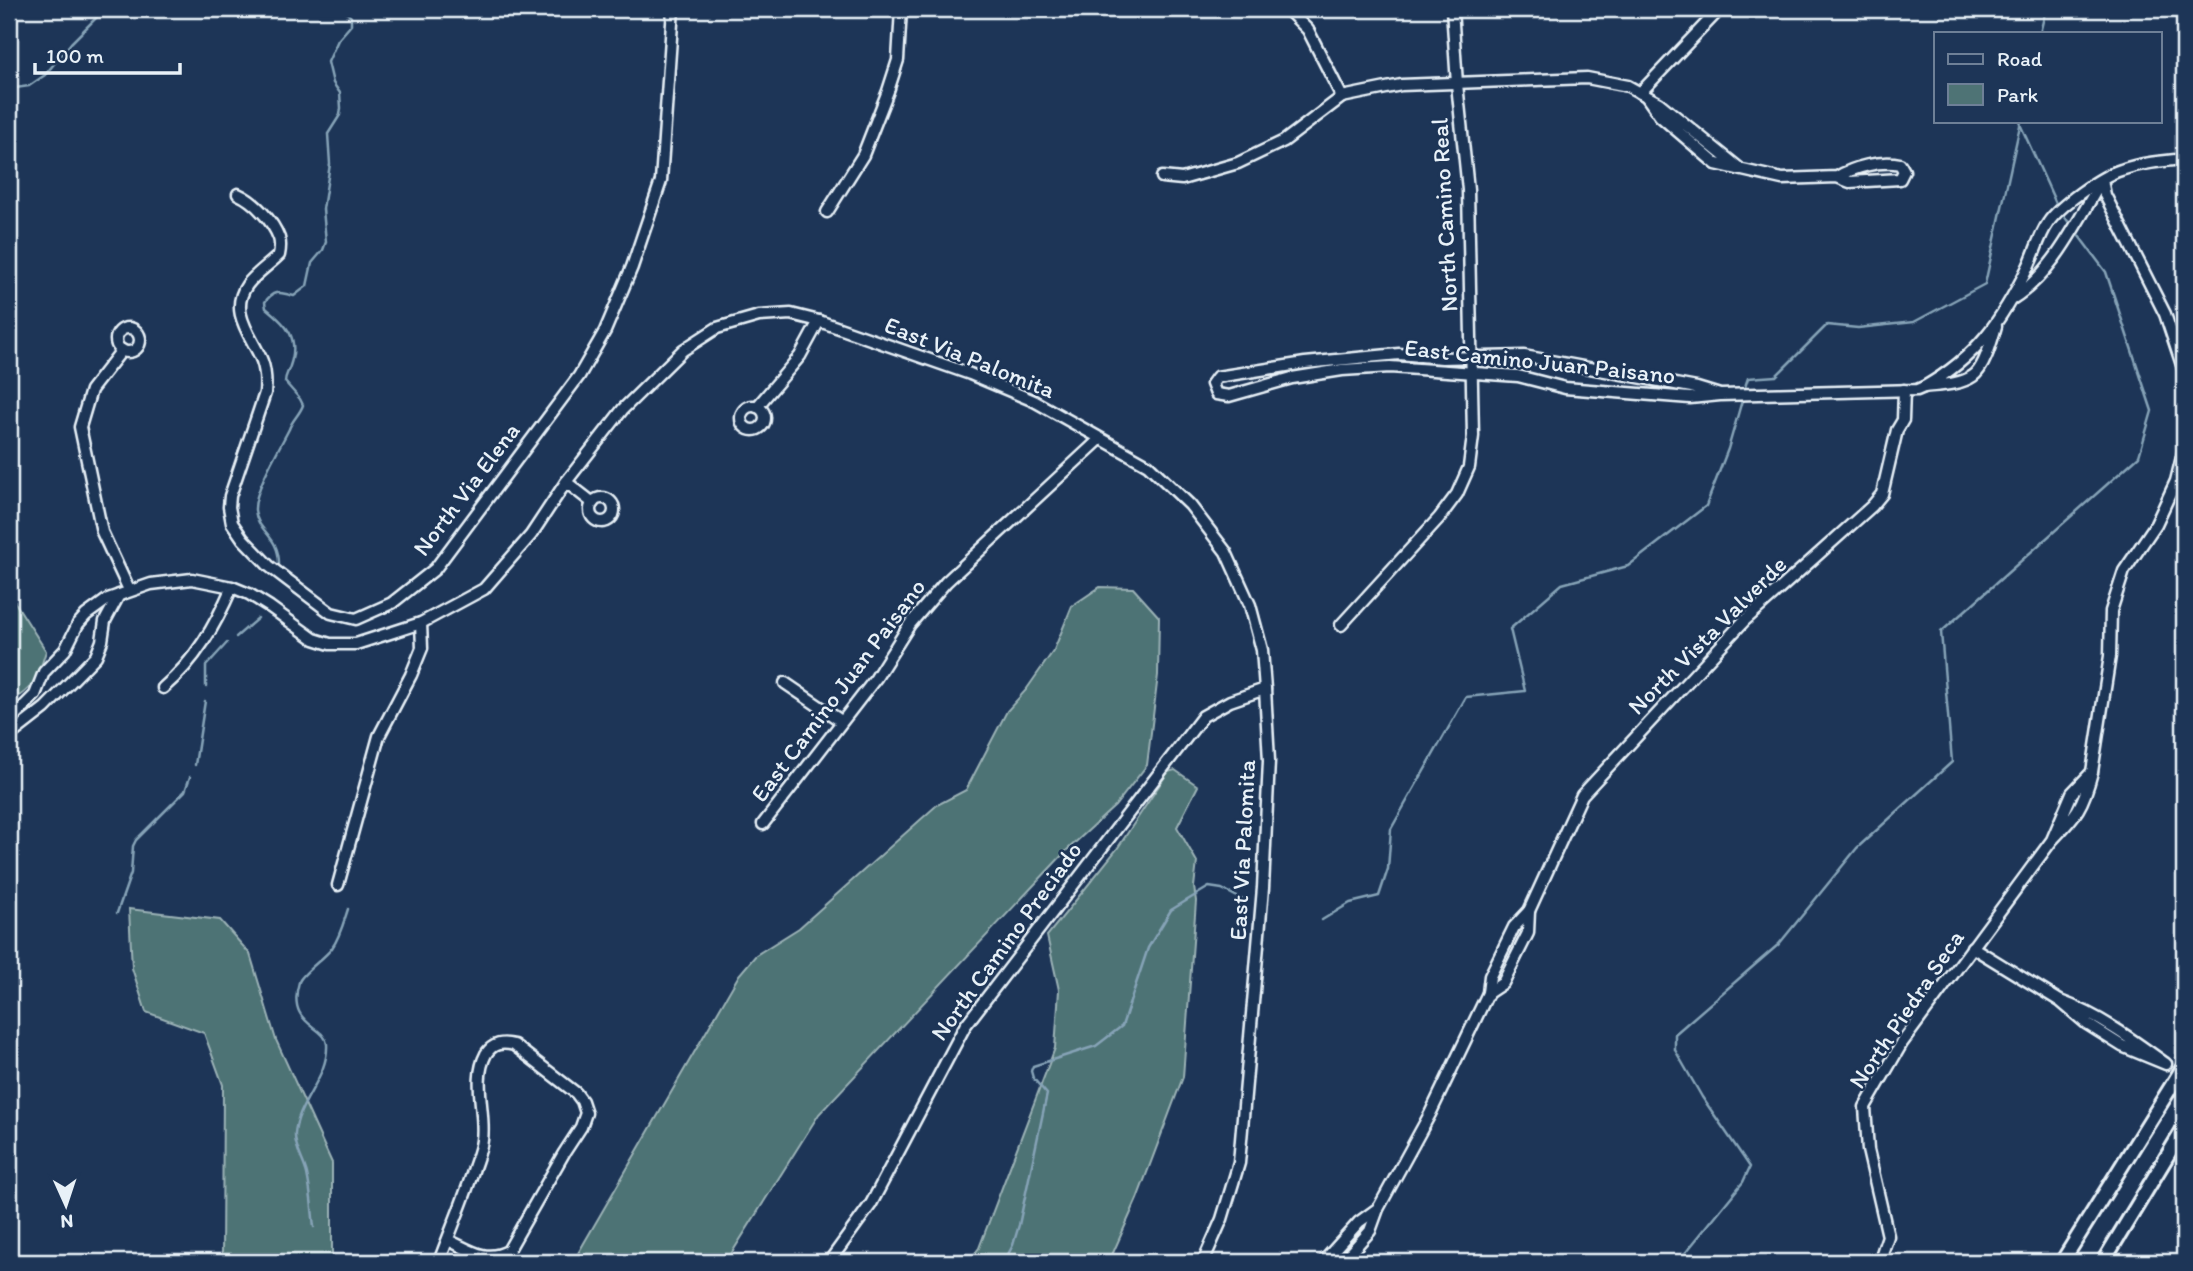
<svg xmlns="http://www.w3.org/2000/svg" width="2193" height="1271" font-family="Itim,sans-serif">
<rect width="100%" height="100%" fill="#1d3557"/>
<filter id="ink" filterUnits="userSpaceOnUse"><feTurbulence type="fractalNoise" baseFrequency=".0143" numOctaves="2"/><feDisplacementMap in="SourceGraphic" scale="14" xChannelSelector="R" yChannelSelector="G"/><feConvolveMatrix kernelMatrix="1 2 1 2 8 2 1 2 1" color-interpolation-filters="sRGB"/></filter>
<g filter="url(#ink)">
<!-- green -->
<g fill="#4e7375" stroke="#9bb2b6" stroke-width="2">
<path d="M1100,587L1133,588L1159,617L1158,675L1147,765L1115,806L1067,850L819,1114L726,1262H573L739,975L756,955L799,928L937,805L966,790L1007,711L1026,690L1054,650L1072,606Z"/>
<path d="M9,593L46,651C38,677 35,689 9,702Z"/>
<path d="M1175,770L1198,786L1177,827L1197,862L1194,887L1196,901L1183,1077L1137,1199L1109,1262H968L979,1248L1055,1048L1059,990L1047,936L1117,849L1168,772Z"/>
<path d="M129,909L220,920L250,954L276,1040L332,1163V1262H222L223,1085L204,1033L146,1012L132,968Z"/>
</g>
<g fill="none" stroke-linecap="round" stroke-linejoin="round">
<!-- stream -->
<g stroke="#86a3b7" stroke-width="2.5">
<path d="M2040,33L2046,9"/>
<path d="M9,89L29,86L45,75L71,43L97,17L102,9"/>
<path d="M2020,124L2058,208"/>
<path d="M2062,213L2072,227"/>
<path d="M1744,390L1748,378L1776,376L1827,325L1858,328L1914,322L1985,284L2021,121"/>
<path d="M279,564C279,535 257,532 255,510C254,490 280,447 289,429C292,420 300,414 303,405L300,399L285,382C285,375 288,373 290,366C300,338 287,325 266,308L265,302C275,288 280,293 294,296L307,286L312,263L323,250L326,242L323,209L330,164L328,134L340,115L341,108L340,93L333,83L328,62L338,40L351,25V17L343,9"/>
<path d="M236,637L258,618"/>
<path d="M206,687V666L227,643"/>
<path d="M195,765L205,701"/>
<path d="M117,913L131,873L133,846L136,840L185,791L190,777"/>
<path d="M1322,920L1350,903L1379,896L1388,869L1391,829L1466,697L1525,691L1510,629L1562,584L1628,566L1706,506L1728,449L1743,397"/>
<path d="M314,1227C312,1210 311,1192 307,1174C304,1161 294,1147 295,1134C297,1102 329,1077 327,1044C325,1025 286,1026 299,982C301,974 325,958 332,948C340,937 344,921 348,909"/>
<path d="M1004,1262L1013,1245L1019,1225L1047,1094L1033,1078L1031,1071L1033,1066L1096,1046L1122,1026L1148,948L1171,910L1209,887L1222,889L1245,901"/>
<path d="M1678,1262L1743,1182L1750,1167L1702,1097L1675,1050V1034L1779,944L1857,848L1952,762L1941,632L2139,456L2152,411L2106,272L2076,232"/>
</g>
<!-- minor casing -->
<g stroke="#e8f1f8" stroke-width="15">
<g id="minor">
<path d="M1287,9L1308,30L1342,97"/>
<path d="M1640,93L1720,9"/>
<path d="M1739,168L1659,103L1646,96L1660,116L1716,164L1782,179L1837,177L1850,182L1900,179L1904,171L1900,164C1880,160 1854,167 1837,177"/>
<path d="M1162,177L1182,179L1238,163L1284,141L1342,97L1401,85L1587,78L1628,86L1646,96"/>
<path d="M2102,180L2105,195L2165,314L2184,371"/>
<path d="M238,194C254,201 273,221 279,238C281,244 280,250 279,255C269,265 255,274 247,285C228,312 252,336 262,361C266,372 266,382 265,393L230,496L229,507L232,523L243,539L269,566L331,613L356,619L392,603L435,569L579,376L605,331L632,267L661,181L673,9"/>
<path d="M827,212L863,155L888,91L898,60L901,9"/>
<path d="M2012,299C2053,274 2076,223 2100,184"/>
<path d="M1996,326C1992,339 1985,368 1973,376C1960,385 1939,385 1924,387C1977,357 2002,320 2028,267C2035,253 2039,236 2048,223C2059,206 2101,176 2121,170C2141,163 2163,161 2184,159"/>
<circle cx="128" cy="340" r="12"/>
<path d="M122,350L91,390L80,427L102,532L129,590"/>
<path d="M1720,395L1697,388L1524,356L1442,358L1399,354L1305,363L1217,377L1212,384L1216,394L1229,396L1292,378L1342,370L1390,367L1518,376L1565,388L1690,398L1720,395L1917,390L1924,387"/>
<circle cx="753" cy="418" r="12"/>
<path d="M757,407L800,356L819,321"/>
<path d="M566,482L593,503"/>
<circle cx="602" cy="510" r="12"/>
<path d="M1341,625L1439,518L1457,494L1469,467L1473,436L1468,190L1457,84L1452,9"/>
<path d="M785,683L841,721"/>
<path d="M163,688C196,660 215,626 232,587"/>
<path d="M9,721L35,695L44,672L65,650L78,624L86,615L108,599L151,584L192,579L232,587L249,594L270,607L314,639L330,644H356L421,623L484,589L531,535L566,482L623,409L683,350L717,328L759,316L791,314L819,321L970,374L1034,401L1148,465L1190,505L1226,552L1250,605L1262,650L1265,689L1269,761L1263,888L1239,1163L1222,1219L1203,1262"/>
<path d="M9,736L45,708L96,656L102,641L105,621L119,595"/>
<path d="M2092,772L2110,656L2111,611L2124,571L2156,524L2176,481L2184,449"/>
<path d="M763,824L876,678L910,624L946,582L1100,439"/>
<path d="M338,885L379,736L411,675L422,648L421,623"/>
<path d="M1972,947L2060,1001L2087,1024L2122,1046L2166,1064C2133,1040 2099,1015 2060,1001"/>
<path d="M1488,993L1503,983L1528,933L1529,911"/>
<path d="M439,1262C450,1232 463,1202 473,1171C476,1161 481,1150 482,1140C486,1113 472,1080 486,1054C493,1043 502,1042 514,1045L576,1093L582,1101L586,1113L581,1127L564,1153L508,1251C485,1263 470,1250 448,1240"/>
<path d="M829,1262L871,1204L965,1026L1203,716L1230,701L1265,689"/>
<path d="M1323,1262L1359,1222L1377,1209"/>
<path d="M1342,1262L1370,1231L1378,1209L1430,1114L1488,993L1490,976L1514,927L1529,911L1582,795L1744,621L1872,506L1882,494L1897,430L1903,420L1904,390"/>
<path d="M1879,1262L1888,1236L1868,1150L1865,1107L1902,1043L2052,840C2077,814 2083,807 2092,772L2072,793L2052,840"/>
</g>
</g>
<!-- major casing -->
<g stroke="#e8f1f8" stroke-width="18">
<g id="major">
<path d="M2062,1262L2184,1066"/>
<path d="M2103,1262L2184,1128"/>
</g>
</g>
<!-- minor -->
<use href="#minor" stroke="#1d3557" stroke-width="10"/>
<!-- major -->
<use href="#major" stroke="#1d3557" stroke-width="12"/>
</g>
</g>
<g text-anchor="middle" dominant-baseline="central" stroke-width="5" stroke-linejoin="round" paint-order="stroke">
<!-- street labels -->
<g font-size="24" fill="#e8f1f8" stroke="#1d3557">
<text transform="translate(1444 215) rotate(-93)">North Camino Real</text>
<text transform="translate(970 357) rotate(22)">East Via Palomita</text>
<text transform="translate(1540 361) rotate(6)">East Camino Juan Paisano</text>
<text transform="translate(466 489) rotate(-53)">North Via Elena</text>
<text transform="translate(1707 635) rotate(-45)">North Vista Valverde</text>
<text transform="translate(838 690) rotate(-53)">East Camino Juan Paisano</text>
<text transform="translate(1242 850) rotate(-87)">East Via Palomita</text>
<text transform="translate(1006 941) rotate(-54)">North Camino Preciado</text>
<text transform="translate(1906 1009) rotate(-56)">North Piedra Seca</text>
</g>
</g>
<!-- margin -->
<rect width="2193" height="1271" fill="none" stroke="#1d3557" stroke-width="35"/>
<rect x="18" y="18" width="2158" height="1236" fill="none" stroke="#e8f1f8" stroke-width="2.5" filter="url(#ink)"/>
<!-- legend -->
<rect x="1934" y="32" width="228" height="91" fill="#1d3557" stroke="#6e8097" stroke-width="2"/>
<rect x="1948" y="54" width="35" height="10" fill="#1d3557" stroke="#6e8097" stroke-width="2"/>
<text x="1997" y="66" font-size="21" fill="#e8f1f8">Road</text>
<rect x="1948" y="84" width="35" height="21" fill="#4e7375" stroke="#6e8097" stroke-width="2"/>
<text x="1997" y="102" font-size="21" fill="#e8f1f8">Park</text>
<!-- north arrow -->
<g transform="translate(66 1205) rotate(177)" stroke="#1d3557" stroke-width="5" paint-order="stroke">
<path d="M0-5L12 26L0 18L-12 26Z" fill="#e8f1f8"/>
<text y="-10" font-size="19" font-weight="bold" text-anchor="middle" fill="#e8f1f8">N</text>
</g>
<!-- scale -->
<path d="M35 63v10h145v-10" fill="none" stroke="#e8f1f8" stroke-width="3.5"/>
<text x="46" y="63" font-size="21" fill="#e8f1f8" stroke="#1d3557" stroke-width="5" paint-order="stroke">100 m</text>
</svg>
